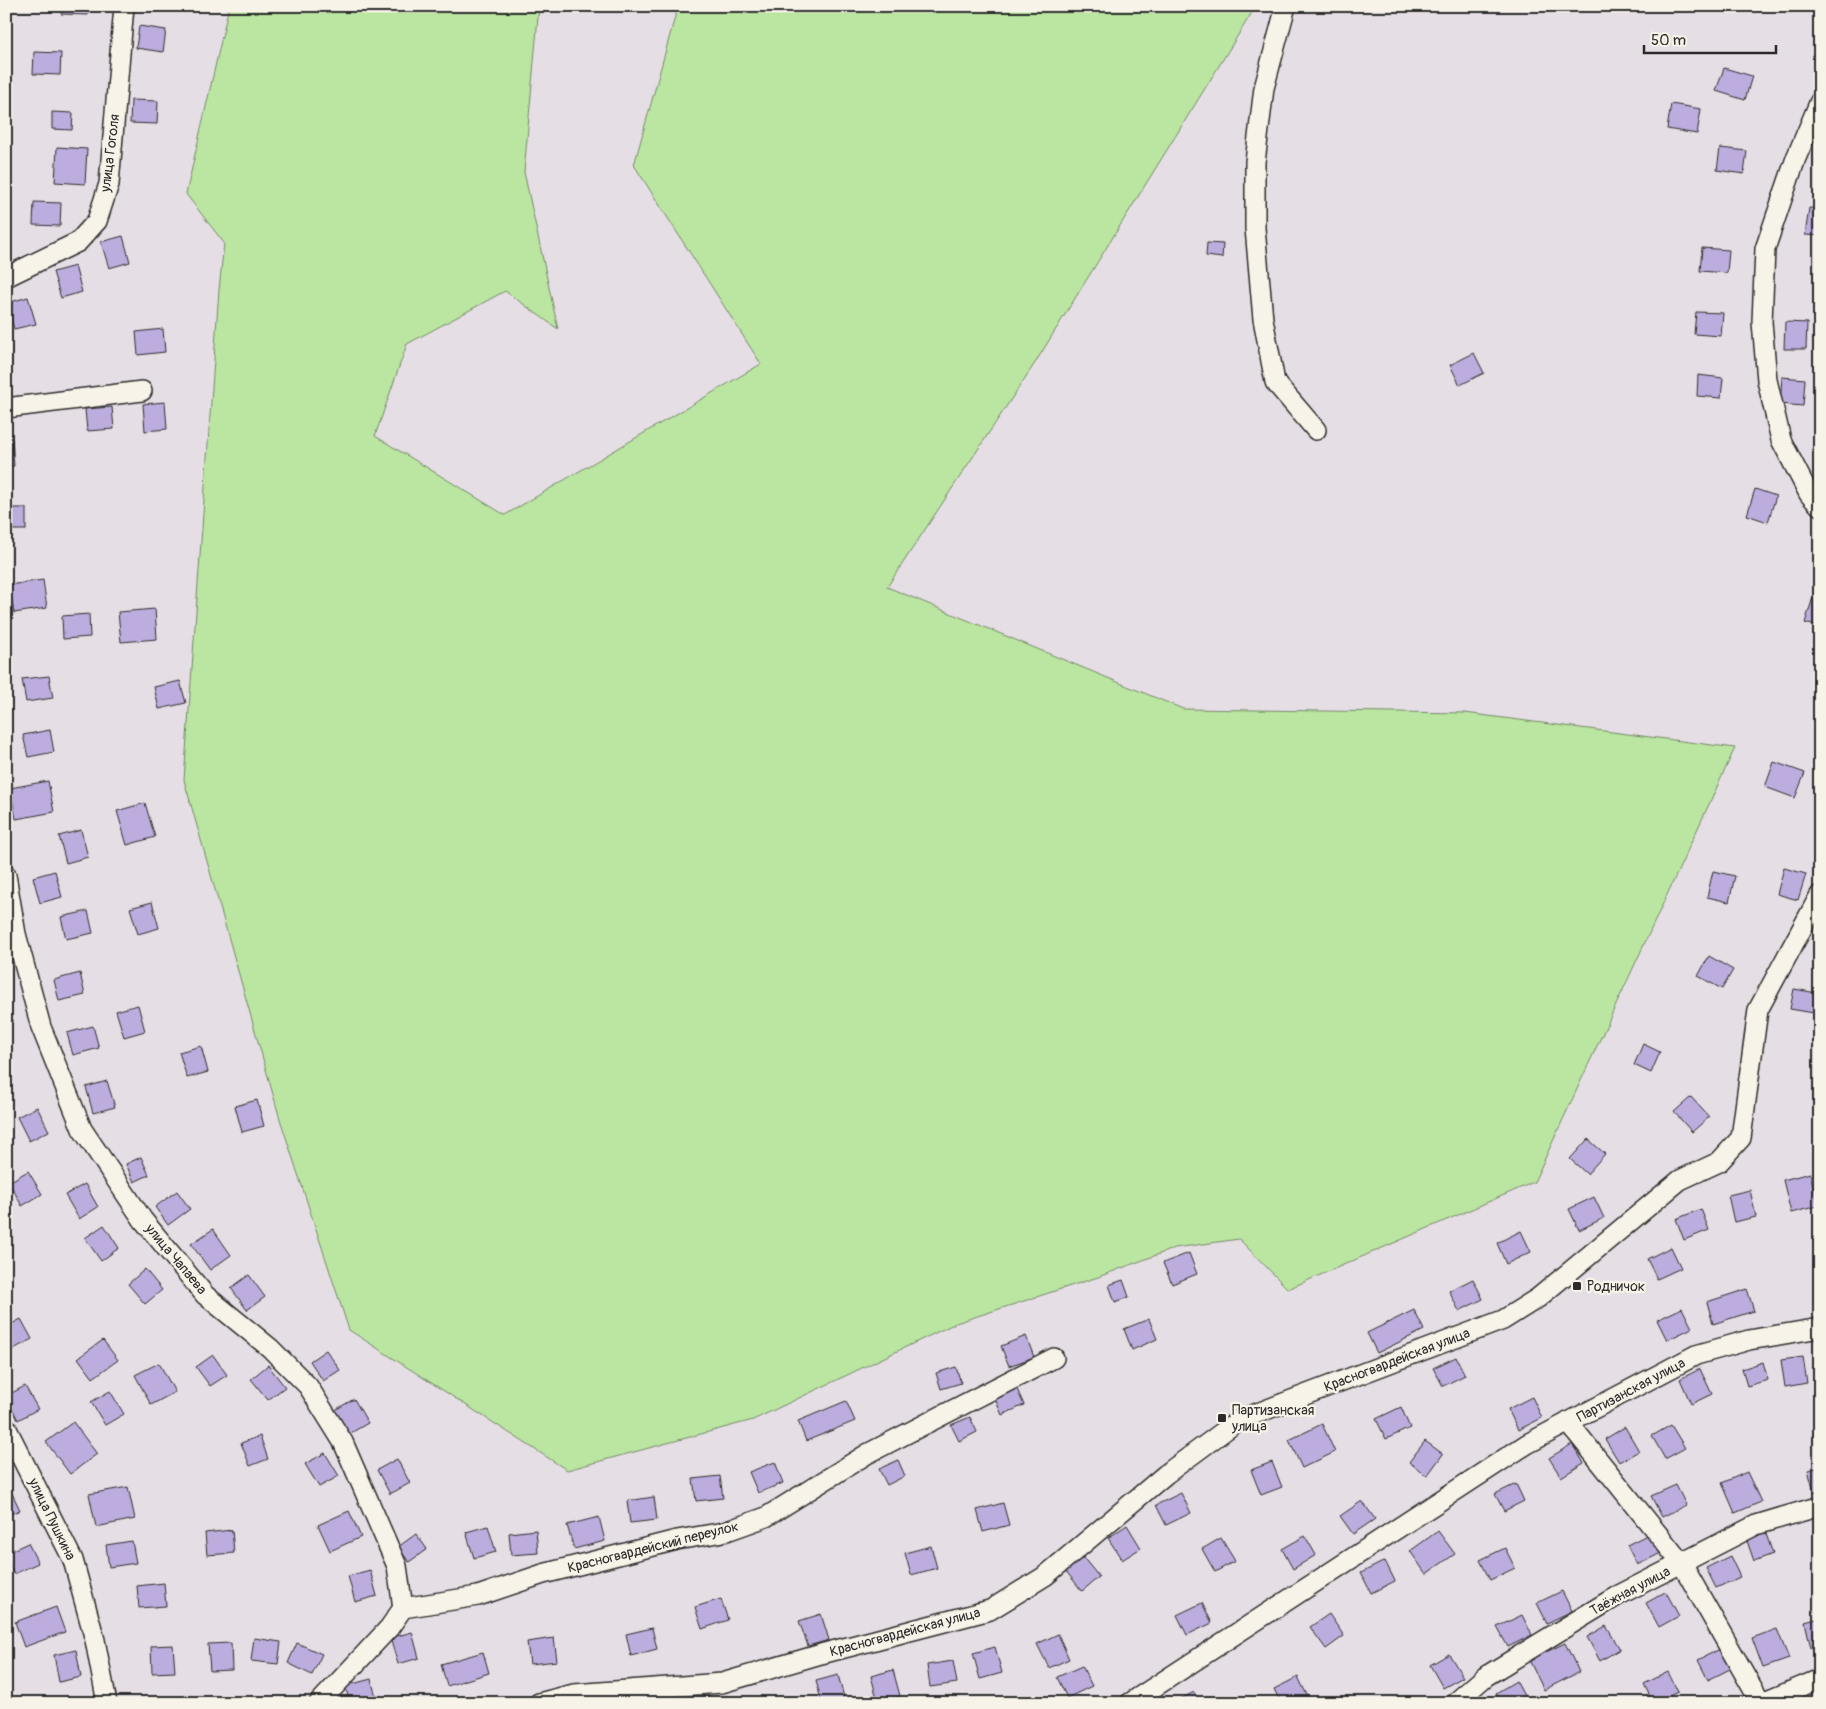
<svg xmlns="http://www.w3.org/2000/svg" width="1826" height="1709" font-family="Pangolin,sans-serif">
<rect width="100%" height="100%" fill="#e6dee5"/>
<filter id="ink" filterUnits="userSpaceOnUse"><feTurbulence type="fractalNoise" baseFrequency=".02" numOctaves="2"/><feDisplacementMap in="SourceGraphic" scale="10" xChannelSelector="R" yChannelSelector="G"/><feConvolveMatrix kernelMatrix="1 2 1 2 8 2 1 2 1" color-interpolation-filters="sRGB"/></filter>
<g filter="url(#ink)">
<!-- green -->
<path fill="#bbe6a2" stroke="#738866" d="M229,6H539L524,172L558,329L505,291L407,344L375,436L505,515L761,364L634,165L678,6H1256L1035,363L887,587L1183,709L1465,713L1735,748L1534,1182L1288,1289L1239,1239L1175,1248L1098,1277L956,1323L753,1420L567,1470L349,1330L280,1119L184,780L219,290L224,243L186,194Z"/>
<!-- building -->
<g fill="#bdadde" stroke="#2b2b2b">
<path d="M62,6H89L88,15L61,14Z"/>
<path d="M139,26L166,30L163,52L136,48Z"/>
<path d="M34,52L61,53L60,75L33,74Z"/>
<path d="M1724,68L1752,76L1745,100L1716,91Z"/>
<path d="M131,100L158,101L157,124L130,123Z"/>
<path d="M1671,104L1701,109L1697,134L1667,129Z"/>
<path d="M52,112L73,113L72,130L52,129Z"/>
<path d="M57,147L87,149L85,184L55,182Z"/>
<path d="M1720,148L1747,151L1744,174L1717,170Z"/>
<path d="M34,202L61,203L60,226L33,225Z"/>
<path d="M1809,208L1820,209V236L1805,235Z"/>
<path d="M123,236L130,262L109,268L101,242Z"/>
<path d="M1207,243L1223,244L1222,258L1206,256Z"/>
<path d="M1702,248L1729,250L1727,273L1700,271Z"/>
<path d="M75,266L82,292L61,298L53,272Z"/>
<path d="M28,297L36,324L14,329L7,303Z"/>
<path d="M1696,312L1723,313L1721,336L1694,334Z"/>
<path d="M1785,322L1807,323L1806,349H1784Z"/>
<path d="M163,329L165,352L138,355L136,332Z"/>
<path d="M1474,353L1484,373L1460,385L1450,365Z"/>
<path d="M1698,375L1723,378L1721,398L1697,396Z"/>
<path d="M1782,377L1805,379L1803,406L1780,404Z"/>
<path d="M165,402L167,429L145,431L143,404Z"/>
<path d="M112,407L114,429L87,431L85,409Z"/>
<path d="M12,439L14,466L6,467V440Z"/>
<path d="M1755,489L1776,496L1768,522L1747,515Z"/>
<rect x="6" y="508" width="20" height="22"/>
<path d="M43,580L47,608L14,613L9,585Z"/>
<path d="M1813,597L1820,599V627L1805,623Z"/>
<path d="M155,609L157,639L121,642L118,612Z"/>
<path d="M89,614L90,637L63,639L62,616Z"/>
<path d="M49,676L53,698L26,702L22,679Z"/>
<path d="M180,681L186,703L159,709L154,687Z"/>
<path d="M50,730L54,752L28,757L23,735Z"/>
<path d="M1774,762L1805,773L1795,798L1765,787Z"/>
<path d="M48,781L54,812L16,819L10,788Z"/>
<path d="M145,803L155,837L127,845L117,811Z"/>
<path d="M81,830L88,857L66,863L59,836Z"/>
<path d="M1784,868L1806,874L1798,900L1777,894Z"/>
<path d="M55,871L62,897L40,903L33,877Z"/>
<path d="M1713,871L1735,876L1729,902L1707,897Z"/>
<path d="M152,902L159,928L138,934L130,908Z"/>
<path d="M88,911L93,933L66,939L61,917Z"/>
<path d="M1709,956L1733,970L1722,989L1698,976Z"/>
<path d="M80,973L85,995L59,1001L54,980Z"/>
<path d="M1794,989L1817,993L1814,1013L1790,1009Z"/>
<path d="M138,1005L145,1031L124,1037L116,1011Z"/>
<path d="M93,1026L99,1048L73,1055L67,1033Z"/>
<path d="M1643,1044L1660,1052L1651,1073L1634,1065Z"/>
<path d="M201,1046L208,1072L187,1078L179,1052Z"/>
<path d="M107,1081L115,1107L93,1113L86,1087Z"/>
<path d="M1691,1097L1709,1117L1692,1132L1674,1112Z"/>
<path d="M257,1100L264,1126L242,1132L235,1106Z"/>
<path d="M37,1107L49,1131L29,1141L17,1117Z"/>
<path d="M1588,1139L1605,1154L1587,1174L1570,1159Z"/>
<path d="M141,1157L149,1175L134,1182L126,1164Z"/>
<path d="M28,1171L42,1194L22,1206L9,1182Z"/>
<path d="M1810,1173L1818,1206L1791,1213L1783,1180Z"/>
<path d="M85,1184L98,1207L79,1219L65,1195Z"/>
<path d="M1750,1190L1756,1217L1734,1222L1728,1195Z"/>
<path d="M177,1191L190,1209L168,1225L155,1207Z"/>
<path d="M1594,1197L1604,1218L1579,1230L1569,1209Z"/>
<path d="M1701,1209L1709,1230L1684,1240L1676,1219Z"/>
<path d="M104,1225L119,1248L101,1261L85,1238Z"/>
<path d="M213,1229L231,1255L210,1270L191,1244Z"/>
<path d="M1521,1231L1531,1252L1506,1264L1497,1243Z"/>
<path d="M1671,1247L1681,1268L1657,1279L1647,1259Z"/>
<path d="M1189,1253L1197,1274L1172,1284L1163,1263Z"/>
<path d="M145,1269L162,1290L145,1304L128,1284Z"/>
<path d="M249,1275L265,1297L247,1310L231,1288Z"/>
<path d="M1473,1279L1483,1299L1459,1311L1449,1291Z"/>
<path d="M1123,1280L1129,1297L1115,1302L1109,1285Z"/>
<path d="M1747,1289L1754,1311L1713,1324L1707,1302Z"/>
<path d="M1682,1308L1692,1328L1667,1340L1657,1320Z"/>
<path d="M1414,1310L1424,1330L1377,1353L1367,1333Z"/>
<path d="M21,1319L32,1339L8,1352L6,1327Z"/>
<path d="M1149,1319L1157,1339L1132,1350L1124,1329Z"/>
<path d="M1026,1336L1034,1357L1009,1366L1001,1346Z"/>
<path d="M103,1340L118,1360L93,1378L78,1358Z"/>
<path d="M326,1350L340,1370L323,1381L310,1361Z"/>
<path d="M213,1355L227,1375L210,1386L196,1367Z"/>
<path d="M1456,1357L1465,1375L1443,1386L1433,1368Z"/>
<path d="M1803,1357L1807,1383L1785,1387L1781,1360Z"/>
<path d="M1763,1362L1768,1380L1747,1386L1742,1369Z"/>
<path d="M159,1363L175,1392L151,1405L135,1375Z"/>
<path d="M268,1365L285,1387L268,1400L251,1379Z"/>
<path d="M956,1367L961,1383L941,1389L936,1373Z"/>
<path d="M1700,1369L1712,1394L1691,1404L1680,1379Z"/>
<path d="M25,1386L38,1409L18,1420L6,1396Z"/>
<path d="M1016,1387L1024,1405L1002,1415L994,1396Z"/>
<path d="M110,1391L124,1414L105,1425L91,1402Z"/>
<path d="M1532,1397L1542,1418L1518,1430L1508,1409Z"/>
<path d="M354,1399L368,1423L349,1434L335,1410Z"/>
<path d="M846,1401L855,1421L806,1441L798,1421Z"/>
<path d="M1401,1407L1410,1428L1386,1439L1376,1419Z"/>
<path d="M970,1417L977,1432L959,1441L951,1425Z"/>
<path d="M73,1422L97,1454L70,1474L46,1442Z"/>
<path d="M1322,1424L1335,1452L1302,1468L1289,1440Z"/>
<path d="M1671,1425L1685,1448L1665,1459L1652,1436Z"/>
<path d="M1625,1427L1639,1451L1619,1462L1605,1439Z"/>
<path d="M260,1436L268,1459L250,1466L241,1443Z"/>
<path d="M1425,1441L1443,1454L1427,1476L1409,1462Z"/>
<path d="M1572,1444L1584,1463L1561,1477L1549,1458Z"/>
<path d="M325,1453L339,1476L319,1487L305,1464Z"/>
<path d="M397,1459L410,1483L390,1494L377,1470Z"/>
<path d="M898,1460L905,1476L887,1485L879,1469Z"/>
<path d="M775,1462L783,1483L758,1493L749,1472Z"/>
<path d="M1272,1462L1282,1487L1261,1495L1251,1470Z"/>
<path d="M1820,1467V1491L1814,1492L1808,1470Z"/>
<path d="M1747,1472L1761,1502L1735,1513L1722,1483Z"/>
<path d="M720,1476L723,1498L696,1501L693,1479Z"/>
<path d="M1516,1484L1524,1501L1504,1511L1495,1494Z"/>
<path d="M1676,1485L1686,1505L1662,1517L1651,1496Z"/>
<path d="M128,1487L135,1519L96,1527L89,1494Z"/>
<path d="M10,1489L20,1510L6,1516V1491Z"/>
<path d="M1181,1493L1191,1513L1166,1525L1156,1505Z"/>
<path d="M654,1497L657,1520L630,1523L627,1501Z"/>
<path d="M1362,1501L1375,1519L1353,1534L1340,1516Z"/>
<path d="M1003,1503L1009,1525L983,1532L977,1510Z"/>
<path d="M349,1511L361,1537L330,1551L318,1525Z"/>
<path d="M599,1517L605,1541L574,1549L567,1525Z"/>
<path d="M1127,1525L1141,1548L1122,1560L1108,1538Z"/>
<path d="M488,1526L496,1552L474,1558L466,1532Z"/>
<path d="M232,1530L234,1553L207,1555L205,1533Z"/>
<path d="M536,1530L538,1553L511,1555L509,1533Z"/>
<path d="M1438,1531L1455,1554L1426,1574L1410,1551Z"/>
<path d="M1765,1531L1773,1554L1754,1561L1746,1538Z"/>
<path d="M1651,1533L1661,1553L1637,1565L1627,1545Z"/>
<path d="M416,1534L427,1549L409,1562L398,1547Z"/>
<path d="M1305,1536L1316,1555L1293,1569L1282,1549Z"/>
<path d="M1221,1538L1235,1561L1215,1572L1202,1549Z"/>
<path d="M132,1541L136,1563L109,1567L106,1545Z"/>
<path d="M28,1543L38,1563L14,1574L6,1559V1553Z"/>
<path d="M931,1546L937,1568L911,1575L905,1553Z"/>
<path d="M1505,1548L1515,1568L1490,1580L1480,1560Z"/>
<path d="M1082,1556L1099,1577L1082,1591L1065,1570Z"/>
<path d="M1730,1556L1740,1577L1716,1588L1706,1568Z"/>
<path d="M1385,1561L1395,1581L1371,1593L1361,1573Z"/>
<path d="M370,1570L377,1596L355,1602L348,1576Z"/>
<path d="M164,1583L166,1606L139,1608L137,1586Z"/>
<path d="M1562,1591L1572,1611L1547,1623L1537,1603Z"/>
<path d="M1666,1592L1679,1616L1659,1627L1646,1603Z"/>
<path d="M721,1599L728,1620L702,1629L695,1607Z"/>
<path d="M1202,1603L1212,1623L1187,1635L1177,1615Z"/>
<path d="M56,1607L65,1632L24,1647L15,1622Z"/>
<path d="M821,1614L829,1640L808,1646L799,1621Z"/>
<path d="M1329,1614L1344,1636L1326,1649L1310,1627Z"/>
<path d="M1522,1615L1532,1635L1508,1647L1497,1627Z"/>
<path d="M1820,1618V1646L1811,1648L1805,1622Z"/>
<path d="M1606,1626L1620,1649L1600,1661L1587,1637Z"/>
<path d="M652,1628L657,1649L631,1656L626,1634Z"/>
<path d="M1777,1629L1789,1659L1763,1668L1752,1638Z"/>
<path d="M412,1632L419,1658L398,1664L390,1638Z"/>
<path d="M1058,1634L1069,1659L1049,1668L1037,1644Z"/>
<path d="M254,1638L281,1642L278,1664L251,1661Z"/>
<path d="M554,1638L557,1661L530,1664L527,1642Z"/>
<path d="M231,1643L232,1670L210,1671L208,1644Z"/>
<path d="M297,1643L322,1654L312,1675L288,1663Z"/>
<path d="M1565,1643L1579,1672L1544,1690L1529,1660Z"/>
<path d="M173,1645L175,1672L152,1673L151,1646Z"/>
<path d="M995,1647L1002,1673L980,1679L973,1653Z"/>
<path d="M1722,1648L1732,1668L1708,1680L1698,1660Z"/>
<path d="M76,1650L81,1677L59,1682L54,1655Z"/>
<path d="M483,1652L489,1673L447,1686L441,1664Z"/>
<path d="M1449,1654L1463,1677L1443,1688L1430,1665Z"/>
<path d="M953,1661L957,1683L930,1687L927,1665Z"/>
<path d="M1082,1666L1092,1686L1067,1698L1057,1677Z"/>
<path d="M893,1670L900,1696L878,1702L871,1676Z"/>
<path d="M1668,1672L1678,1692L1653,1703L1644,1684Z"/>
<path d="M838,1675L845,1701L822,1703L816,1681Z"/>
<path d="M1298,1677L1308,1697L1297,1703H1281L1274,1689Z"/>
<path d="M371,1679L377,1700L350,1703L345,1686Z"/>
<path d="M1516,1681L1528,1703H1502L1496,1693Z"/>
<path d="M1194,1692L1199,1703H1173Z"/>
<path d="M1400,1696L1403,1703H1385Z"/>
</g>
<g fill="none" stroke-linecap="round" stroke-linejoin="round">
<!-- minor casing -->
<g stroke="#2b2b2b" stroke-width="22">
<g id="minor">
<path d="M1286,6L1264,88L1255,162V228L1263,319L1275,382L1316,430"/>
<path d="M1820,101L1796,158L1765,249L1762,322L1767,380L1781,440L1809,494L1820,506"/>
<path d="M6,277L78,242L97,221L109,184L124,6"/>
<path d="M6,408L142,391"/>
<path d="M6,875L16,934L41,1027L82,1129L143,1220L205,1295L270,1348L308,1386L343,1442L397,1566L403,1608"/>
<path d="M1568,1422L1682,1564L1761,1703"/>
<path d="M6,1427L73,1560L95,1640L107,1703"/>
<path d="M319,1703L389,1628L403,1608L478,1596L543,1574L677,1540L724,1532L766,1517L867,1454L1054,1358"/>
<path d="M539,1703L574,1694L722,1683L821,1654L990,1610L1045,1576L1166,1474L1239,1420L1503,1320L1538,1298L1680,1180L1719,1162L1741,1138L1758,1010L1820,895"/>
<path d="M1130,1703L1527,1444L1696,1355L1749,1340L1820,1328"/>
<path d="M1455,1703L1486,1676L1617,1596L1756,1525L1820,1506"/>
<path d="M1762,1703L1820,1679"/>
</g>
</g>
<!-- minor -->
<use href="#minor" stroke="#f7f3e8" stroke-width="19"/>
</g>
</g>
<!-- markers -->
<g fill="#2b2b2b" stroke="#f7f3e8" stroke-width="2">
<rect x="1572" y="1281" width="10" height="10" rx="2.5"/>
<rect x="1217" y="1413" width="10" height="10" rx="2.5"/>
</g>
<g text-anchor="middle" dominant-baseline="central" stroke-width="4.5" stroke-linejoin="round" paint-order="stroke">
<!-- street labels -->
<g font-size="14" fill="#2b2b2b" stroke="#f7f3e8">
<text transform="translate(110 153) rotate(-83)">улица Гоголя</text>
<text transform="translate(176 1259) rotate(50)">улица Чапаева</text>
<text transform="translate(1397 1360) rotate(-21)">Красногвардейская улица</text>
<text transform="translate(1631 1390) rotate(-28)">Партизанская улица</text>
<text transform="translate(52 1519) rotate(64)">улица Пушкина</text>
<text transform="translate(653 1547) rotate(-14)">Красногвардейский переулок</text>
<text transform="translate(1630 1591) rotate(-28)">Таёжная улица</text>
<text transform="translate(905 1632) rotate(-15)">Красногвардейская улица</text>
</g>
<!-- poi labels -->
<g font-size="14" fill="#2b2b2b" stroke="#f7f3e8" text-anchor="start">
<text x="1587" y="1286">Родничок</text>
<text x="1232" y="1410">Партизанская<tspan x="1232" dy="16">улица</tspan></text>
</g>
</g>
<!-- margin -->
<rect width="1826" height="1709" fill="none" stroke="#f7f3e8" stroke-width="25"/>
<rect x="12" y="12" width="1801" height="1684" fill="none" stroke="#2b2b2b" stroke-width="2" filter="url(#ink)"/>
<!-- scale -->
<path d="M1644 45v8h132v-8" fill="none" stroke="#2b2b2b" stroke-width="2.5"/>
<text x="1651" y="45" font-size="15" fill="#2b2b2b" stroke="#f7f3e8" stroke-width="4" paint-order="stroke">50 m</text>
</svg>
